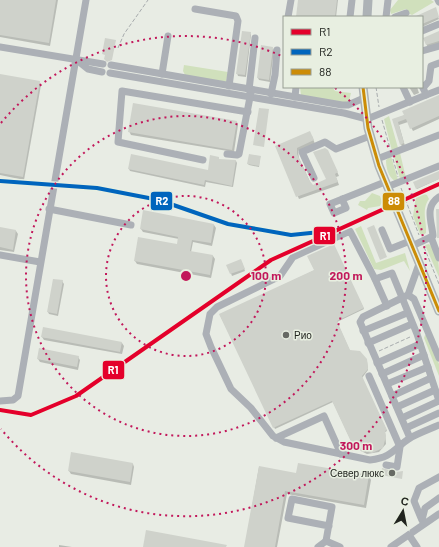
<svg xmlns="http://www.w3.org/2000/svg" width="439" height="547" font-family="Barlow,sans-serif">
<rect width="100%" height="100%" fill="#e8ece4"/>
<!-- green -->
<g fill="#d0e0bc">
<path d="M398,0H431L434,2L412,15L408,13L406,9L391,14L390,10Z"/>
<path d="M184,65L228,72L226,82L185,75L183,71Z"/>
<path d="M300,87L333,88L335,91L351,93L349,101L346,103L301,95Z"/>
<path d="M389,116L398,148L392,151L384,119Z"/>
<path d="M400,153L406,178L400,179L394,156Z"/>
<path d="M391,156L398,180L395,181C388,177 386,167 386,160Z"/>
<path d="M372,193L380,196L382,202L380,206L368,208L367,210L358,205L360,201H365Z"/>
<path d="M421,193L427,195L429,199C421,210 427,221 426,233L423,235L420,234L413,216L416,196Z"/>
<path d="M361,226L376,263L405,253L410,271L404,261L381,270L374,269L355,229Z"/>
<path d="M429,244C439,252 439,265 439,277L425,245Z"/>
<path d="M425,335L428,336L439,364V376L424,338Z"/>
</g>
<!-- shadow -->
<g fill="#0003">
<path d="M0,0H58L50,46L0,37Z"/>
<path d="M299,0H338L336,17H297Z"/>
<path d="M435,9L439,19L422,27V17H417Z"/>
<path d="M439,32V46L428,48L424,39Z"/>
<path d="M250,33L251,35L246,77L238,76L237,73Z"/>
<path d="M273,48L274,50L270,82L259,80L258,78Z"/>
<path d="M0,75L39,82L41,85L24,180L0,175Z"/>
<path d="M409,87H417L419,93L414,95Z"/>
<path d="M439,96V119L413,131L408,122L399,125L405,146L402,147L393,120L405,115Z"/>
<path d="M237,122L238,125L234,152L131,135L129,131Z"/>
<path d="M312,136L315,144L298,151L299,158L312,186L327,180L329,154L339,176L336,177L339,185L299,199L276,147Z"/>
<path d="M260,157L259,167L249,165L248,164Z"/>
<path d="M218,158L219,160L236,161L237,163L233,187L206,182L205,187L130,171L129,169L209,171Z"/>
<path d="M439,172V179L417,189L415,183Z"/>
<path d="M144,211L214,225L216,228L212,246L193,242L191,252L213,256L215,259L211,278L137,264L135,261L178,245L179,239L143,232L141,229Z"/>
<path d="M0,228L16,231L18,234L14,252L0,250Z"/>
<path d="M333,245L364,309L337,322L350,351L367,361L368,370L362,378L387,431L385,432L386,444L379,452L367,454L361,451L357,445L354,447L333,402L275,429L220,315L315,270Z"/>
<path d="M242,263L245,271L232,276L228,265Z"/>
<path d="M62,281L64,284L58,316L49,314L48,312Z"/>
<path d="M42,337L122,343L124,346L122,354L44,340Z"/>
<path d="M78,357L80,360L78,370L40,362L38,359Z"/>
<path d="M72,453L133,464L134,467L131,485L71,474L69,471Z"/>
<path d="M259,467L297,474L369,476L371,480L366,508L287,494L277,547H245Z"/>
<path d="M59,545L72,547H59Z"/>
</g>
<!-- building -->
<g fill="#cfd2cb">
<path d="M0,0H56L49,43L0,35Z"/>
<path d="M298,0H337L335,17H296Z"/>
<path d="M436,7L439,17L422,24V17H414Z"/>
<path d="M242,31L251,32L245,75L236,74Z"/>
<path d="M439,31V41L426,45L423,38Z"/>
<path d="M105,38L116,40L112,60L107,62L104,59L105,55L102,54Z"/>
<path d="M261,45L273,47L269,80L257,78Z"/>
<path d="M0,74L40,81L23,177L0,173Z"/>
<path d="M439,95V116L410,129L406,119L398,122L404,143L400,145L392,119L404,115L402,111Z"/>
<path d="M133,103L237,121L232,150L128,132Z"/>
<path d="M259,108L269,109L264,147L253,145Z"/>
<path d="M310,131L314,140L297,148V154L309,180L313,185L326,179L313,152L325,148L328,150L338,172L335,174L338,182L296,197L275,146Z"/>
<path d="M131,154L208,170L210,155L219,157V159L236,160L232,186L205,180L204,185L128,169Z"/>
<path d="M249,154L261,156L259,166L247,164Z"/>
<path d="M439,171V179L416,189L413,182Z"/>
<path d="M436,209H439V238H437Z"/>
<path d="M143,210L214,224L211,243L192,240L190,251L213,255L210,275L134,261L138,237L177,244L178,237L140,229Z"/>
<path d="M374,225L387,257L380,260L367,228Z"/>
<path d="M0,227L16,230L13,250L0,247Z"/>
<path d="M334,244L364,308L337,321L350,350L360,351L367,359L368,369L362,376L387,430L385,431L386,436L383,448L372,453L360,450L356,445L353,446L332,401L273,428L219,314L314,270L307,256Z"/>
<path d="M241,259L245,269L230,274L226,265Z"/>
<path d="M53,279L63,280L57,314L47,312Z"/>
<path d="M43,327L122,342L120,352L41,337Z"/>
<path d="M39,348L79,356L77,367L37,359Z"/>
<path d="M71,452L133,463L130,482L68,471Z"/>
<path d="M298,463L369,475L364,505L285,491L275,547H244L259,466L296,473Z"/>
<path d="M382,468L396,472L403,471L402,479L381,475Z"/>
<path d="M146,530L227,545L226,547H143Z"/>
</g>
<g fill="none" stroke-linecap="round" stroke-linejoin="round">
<!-- path -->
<g stroke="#a7abad" stroke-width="1" stroke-dasharray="4 2" stroke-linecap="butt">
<path d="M118,48L124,34L148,0"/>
<path d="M376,87L379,107"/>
<path d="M382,120L390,148"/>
<path d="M393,159L398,177"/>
<path d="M401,188L419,235"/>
<path d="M424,247L439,284"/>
<path d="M379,351L410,337"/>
</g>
<!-- minor -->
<g stroke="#acb0b6" stroke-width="7">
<path d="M438,0L439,2"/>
<path d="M195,9L236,16L238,21L229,86"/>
<path d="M288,17L291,0"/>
<path d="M350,17L352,0"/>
<path d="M386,17L388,0"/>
<path d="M395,17L406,13"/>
<path d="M422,31L439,24"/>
<path d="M0,47L103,64"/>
<path d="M422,51L439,46"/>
<path d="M78,61L88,69L102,72"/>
<path d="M111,65L342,105H348L364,98"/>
<path d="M110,73L344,113L367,119L426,95L422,85"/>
<path d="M162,74L168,36"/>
<path d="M403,87L410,102"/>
<path d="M423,88L429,81L431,66L439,63"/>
<path d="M249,90L255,38"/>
<path d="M271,94L275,75L277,50"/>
<path d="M426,95L439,90"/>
<path d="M295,97L296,87"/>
<path d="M227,154L237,155L239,154L251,92"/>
<path d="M377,159L439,135"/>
<path d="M203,160L118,142L122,91L248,112"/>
<path d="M314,178L302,152L325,142L336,149L370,136"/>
<path d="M387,187L439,166"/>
<path d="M342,199L346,208L334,213L330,204L385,182"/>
<path d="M49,209L131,225"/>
<path d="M382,230L390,249L410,241"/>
<path d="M431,237L439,258"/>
<path d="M412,246L433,236C432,222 424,207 439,197"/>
<path d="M0,255L40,262"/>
<path d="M375,279L350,231L293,257L280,276L217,307L210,314L206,334L211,347L231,389L251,408L273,436L284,442L370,460C393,457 393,449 410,438C419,433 430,429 439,425"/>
<path d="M408,295L414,299L439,358"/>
<path d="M387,306L375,279L392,273L417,334L439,401"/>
<path d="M363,331L407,313"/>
<path d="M368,343L412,324"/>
<path d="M377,363L420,344"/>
<path d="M382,374L424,355"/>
<path d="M369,376L400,447L397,467L386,465"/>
<path d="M387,384L428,367"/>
<path d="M392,396L431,378"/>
<path d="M0,401L13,400L18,396L86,0"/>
<path d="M397,407L435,390"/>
<path d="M402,418L439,401"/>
<path d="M406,428L439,413"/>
<path d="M276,438L324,416L341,454"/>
<path d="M410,438L360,322L363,317L408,295L419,264"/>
<path d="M421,518L414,501L419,488L439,477"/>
<path d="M422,520L425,508L439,498"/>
<path d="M409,535L417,547"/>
<path d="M326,541L332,507L292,499L288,518L329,526"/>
<path d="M318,547L326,541L340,547"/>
<path d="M391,547L439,514"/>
</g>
<!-- major -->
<g stroke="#adb2b6" stroke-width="9">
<path d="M367,17L368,0"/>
<path d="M363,87L368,128L379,166L439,311"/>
</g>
<!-- bus-1 casing -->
<g stroke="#e8efe1" stroke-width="6">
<path id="bus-1" d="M363,87L368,128L379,166L439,311"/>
</g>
<!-- bus-1 -->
<use href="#bus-1" stroke="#cc8c06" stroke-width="3"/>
<!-- rail-1 casing -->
<g stroke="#e8efe1" stroke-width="7">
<path id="rail-1" d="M0,410L31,415L76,396L271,260L439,184"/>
</g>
<!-- rail-2 casing -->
<g stroke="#e8efe1" stroke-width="7">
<path id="rail-2" d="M0,181L97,188L159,200L228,224L291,235L320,232"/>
</g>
<!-- rail-1 -->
<use href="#rail-1" stroke="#e4002b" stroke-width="4"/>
<!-- rail-2 -->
<use href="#rail-2" stroke="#0065bd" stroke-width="4"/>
</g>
<!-- distance rings -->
<g fill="none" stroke="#c2185b" stroke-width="2" stroke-dasharray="2 4">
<circle cx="186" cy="276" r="80"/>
<circle cx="186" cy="276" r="160"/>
<path d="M1 123A240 240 0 0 1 284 57M335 88A240 240 0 1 1 1 429"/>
</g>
<!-- markers -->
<g fill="#676a64" stroke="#e8efe1" stroke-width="1.5">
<circle cx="286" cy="335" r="4"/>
<circle cx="392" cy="473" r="4"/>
</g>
<g text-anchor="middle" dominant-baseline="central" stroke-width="3" stroke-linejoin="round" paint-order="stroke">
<!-- poi labels -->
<g font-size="10" fill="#21241f" stroke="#e8efe1" text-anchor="start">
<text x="294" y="335">Рио</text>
<text x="384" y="473" text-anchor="end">Север люкс</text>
</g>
</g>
<circle cx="186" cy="276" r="6" fill="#c2185b" stroke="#e8efe1" stroke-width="2"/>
<g font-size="12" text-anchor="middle" font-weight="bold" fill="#c2185b" stroke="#e8efe1" stroke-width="3" stroke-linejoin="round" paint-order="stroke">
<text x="266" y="280">100 m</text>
<text x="346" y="280">200 m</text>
<text x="356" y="450">300 m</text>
</g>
<g stroke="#e8efe1" stroke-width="1.5">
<rect x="150" y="191" width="23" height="20" rx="4" fill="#0065bd"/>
<rect x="382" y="192" width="23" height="19" rx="4" fill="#cc8c06"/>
<rect x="313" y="226" width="23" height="19" rx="4" fill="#e4002b"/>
<rect x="102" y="360" width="23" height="20" rx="4" fill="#e4002b"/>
</g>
<g font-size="11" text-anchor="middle" font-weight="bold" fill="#fff">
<text x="162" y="205">R2</text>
<text x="394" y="205">88</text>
<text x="325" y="240">R1</text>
<text x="113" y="374">R1</text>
</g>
<!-- legend -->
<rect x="283" y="16" width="140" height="72" fill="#e8efe1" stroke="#989e93"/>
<rect x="291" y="29" width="20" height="6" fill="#e4002b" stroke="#989e93"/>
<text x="319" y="36" font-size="12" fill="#21241f">R1</text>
<rect x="291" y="49" width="20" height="6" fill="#0065bd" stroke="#989e93"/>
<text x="319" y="56" font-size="12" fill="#21241f">R2</text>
<rect x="291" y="69" width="20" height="6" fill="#cc8c06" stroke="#989e93"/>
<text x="319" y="76" font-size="12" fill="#21241f">88</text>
<!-- north arrow -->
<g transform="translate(403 511) rotate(10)" stroke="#e8efe1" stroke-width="3" paint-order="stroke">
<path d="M0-3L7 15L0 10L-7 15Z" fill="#21241f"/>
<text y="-6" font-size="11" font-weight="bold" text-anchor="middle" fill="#21241f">С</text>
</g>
</svg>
